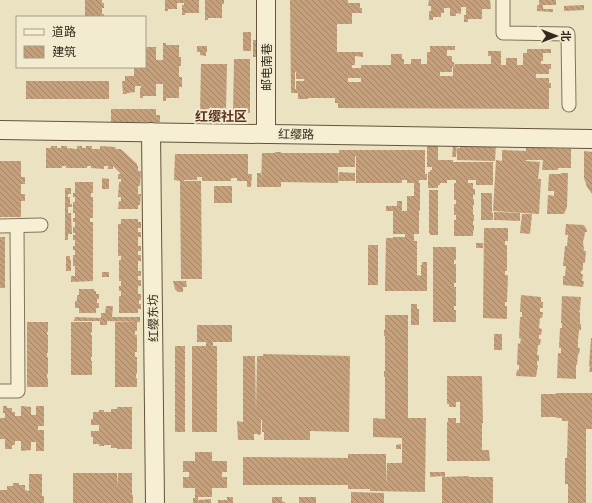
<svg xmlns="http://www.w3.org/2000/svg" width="592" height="503" font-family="Merriweather,'Noto Sans SC',serif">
<defs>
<pattern id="building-back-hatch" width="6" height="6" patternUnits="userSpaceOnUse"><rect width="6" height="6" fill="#c5a07a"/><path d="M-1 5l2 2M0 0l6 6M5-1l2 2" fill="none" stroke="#a18363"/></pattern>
</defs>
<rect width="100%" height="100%" fill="#eae2c1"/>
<!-- building -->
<g fill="url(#building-back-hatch)" fill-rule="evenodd">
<path d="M85,0H102V3H104V8H102V14H104V17H85Z"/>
<path d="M165,0H199V13H185V15H182V5H184V3H177V9H168V11H165Z"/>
<path d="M205,0H224V4H222V18H208V20H205Z"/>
<path d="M290,0H348V3H360V8H362V13H352V24H337V52H363V57L355,56V65H352V68H361V65H391V54H402V59H404V64H411V59H421V64H427V52H430V46H455V50H447V56H452V62H454L455,69V64H491V56H488V51H501V65H506V58H517V65H523V53H527V49H551V53H543V61H541V64H551V69H549V74H536V78H549V83H551V88H549V109L338,108V103H335V98H308V99H298V93H291ZM452,67H453V76H440V72H452ZM295,72H296V79H304V81H296V89H295ZM348,78H361V82H348Z"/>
<path d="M429,0H490L491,9H482V19H468V22H464V15H466V7H461V14L456,13V16H450V8H444V13H441V17H433V20H429V11H431V6H428Z"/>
<path d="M539,0H556V5H543V9H553V12L537,11V5H539Z"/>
<path d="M584,5V10L564,11V6Z"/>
<rect x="243" y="32" width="8" height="19"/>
<path d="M253,40H257V42H256V57H253Z"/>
<path d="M163,43H166V45H179V57H181V66H179V77H182V87H179V98H166V101H163V84H156V96H143V98H140V88H141V86H135V92L127,93V94H123L122,81H125V76H134V67H145V47H156V60H163Z"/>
<path d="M197,46H207V52H206V56L200,55V52H197Z"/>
<path d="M234,59H250V113H233Z"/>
<path d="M201,64H227L226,109H206V115L200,114Z"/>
<rect x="26" y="81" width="83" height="18"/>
<path d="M111,109H156V115H160V122H111Z"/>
<path d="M461,143L496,144L495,161L457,160V148H460Z"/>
<path d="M427,144H438V160H453V162H493V185H476V180H468V183H473V189H475V195H473V199H474V205H473V215H474V221H473V225H474V231H473V236H454V220H456V215H454V204H456V200H454V183H456V180H447V183H440V185H438V188H428V172H430V170H432V167H427Z"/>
<path d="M457,144L456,157H452L453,145Z"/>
<path d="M526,145H543V148L571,149V168H558V170H542L543,160H526V161L540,162L538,179H541L539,214L493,211L496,160L502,161V150L526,151Z"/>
<path d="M51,146H57V148H61V146H67V148L76,149H77V146H82V148H86V146H92V149H100V146L116,147L115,149H121V150H122L137,164V166H138V171H141L140,186H138V194H141L140,205H138V209H118L119,201H121V197H118L119,182H121V179H118V174H121L113,166V169H108V166H104V169L91,168V166H87V168H66V166H62V168H46V148H51Z"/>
<path d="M339,150H425V174H427V180H419V183H420V210L419,211V234H414V241H417V275L421,276V265H422V262H427V291H385L386,238H393V237H405V234H393V211H386V206H397V201H402V211H407V196H414V183H407V180H402V183H356V156H355V167H338V183L281,182V187H257V173H261V184L262,153H275V152H281V153H339Z"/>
<path d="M584,151L592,152V194L587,187L584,178Z"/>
<path d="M175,154H248V174H252L251,187H247V181H237V178H231V181H203L202,180V177H197V180H184V181H201L202,279H181L180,181L174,180Z"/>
<path d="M0,161H21V177H25V184H21V194H25V201H21V217H0Z"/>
<path d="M339,172L355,173V181H338Z"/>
<path d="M561,173H568L567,207L564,214H547L548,195L554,196V191H548L549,174H561Z"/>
<path d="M102,178L109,179V189H102Z"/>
<path d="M75,182H93V193H91V197H93V218H90V222H93V281L71,282V276H75V266H73V255H75V250H73V246H75V240H73V235H75V233H73V227H75V222H73V218H75V213H73V202H75V197H73V193H75Z"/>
<rect x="214" y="186" width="18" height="17"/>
<path d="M65,188H71V194H68V197H70V204H72V207H68V213H71L72,234H68V240H65Z"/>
<path d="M429,190H438V235H430V233H429Z"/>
<path d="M481,193H492V213H493V220H481Z"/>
<path d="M494,212L520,213V221L494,220Z"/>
<path d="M522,214H532L530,234L520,233Z"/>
<path d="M121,219H138V222H141V228H138V232H141V237H138V246H141V251H138V255H141V261H138V271H141V276H138V280H141V286H138V294H141V300H139V304H141V309H138V313H119V296H121V291H119V286H121V281H119V260H121V256H118V224H121Z"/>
<path d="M566,224L584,225L587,230V232H585L584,239L583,241L584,251H586L585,263H583V270H582L581,272V274H583L582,281H584L583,287L563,285V276H565L566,266H563L565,246H567L568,235H565Z"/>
<path d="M484,228H508V241H505V245H507V271H505V275H508L507,302H505V306H507V319L483,318Z"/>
<rect x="0" y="237" width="5" height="51"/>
<rect x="476" y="243" width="7" height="5"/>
<rect x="368" y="245" width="10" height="40"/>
<path d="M433,247H456V260H454V264H456V283H454V287H456V306H454V310H456V322H433Z"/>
<path d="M66,256H70V260H71V271H66Z"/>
<rect x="102" y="272" width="7" height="5"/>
<path d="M173,281H186L187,287H183V292H178L175,289Z"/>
<path d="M79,289H94V291H96V294H99V299H97V303H99V308H96V313H79V308H75V301H77V295H79Z"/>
<path d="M521,295L541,297V302H543V308H540V312H543L542,318H540L539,328L542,329L541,335H539V339H541L540,345H538L537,355H539V361H537V365H538L536,377L516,376L517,370H519V365H517L518,343L520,344L521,339L519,338L520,317H522V312H520Z"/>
<path d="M562,296L581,297L580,309L579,312H580V324H581V330H579L578,341V348H580L579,354H578L577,365H576V379L557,378L558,353H561V348H559L560,328H562V323H561Z"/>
<path d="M411,304H417V309H419V325H411Z"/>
<path d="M106,306H113L112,317H140V322L107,321V325H100V321H74L75,317L101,318V313H105Z"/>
<path d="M385,315H408V418H426L425,492L370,491V489H348V485H243V457L348,458V454H386V486L387,463H402V438L373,437V418L385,419V377H384V371H385V336H384V330H385Z"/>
<path d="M27,322H48V332H47V335H48V353H47V357H48V374H47V378H48V387H27Z"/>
<path d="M71,322H92V332H91V335H92V357H91V361H92V375H71Z"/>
<path d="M115,322H137V331H135V335H137V352H135V357H137V374H136V378H137V387H115Z"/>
<path d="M197,325H232V342H213V346H217V432H192V346H206V342H197Z"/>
<rect x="494" y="334" width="8" height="16"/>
<path d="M591,338H592V372H589L590,367L589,366Z"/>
<rect x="175" y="346" width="10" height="86"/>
<path d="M263,354L350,356L349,432L310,431V440H264V432H262V420H261V434H260V435H258V434H254V440H238L237,421L243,422V356H255L256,411L257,356H263Z"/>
<path d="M447,376H482L483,423H482V450H489L490,461H447V422H448V418H456V423H460V402H456V407H449V404H447Z"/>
<path d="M556,393H592V429H586V503H568V484H565V458H567L568,421H562V418H556V417H541V394H556Z"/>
<path d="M3,406H7V408H12V412H15V416H21V406L31,407V415H36V406H44V426H38V430H44V451H36V442H31V450L21,451V441H15V445H12V449H5V439H0V418H5V413H3Z"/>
<path d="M117,407H132V449H117V448H111V445H104V446H99V444H93V437H91V431H99V425H91V419H93V412H99V410H104V412H111V409H117Z"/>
<path d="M401,444V449H396V445Z"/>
<path d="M195,452H212V461H227V472H222V477H227V488H212V497H198V500L211,499V503H193V498H195V488H183V477H189V472H183V461H195Z"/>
<path d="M430,472H445V477L469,476V477H493V503H442V476L430,477Z"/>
<path d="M73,473H117V488L118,473H132V495H133V503H73Z"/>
<path d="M29,474H42V496H44V503H0V490H7V486H13V483H19V485H25V490L29,491Z"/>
<path d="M351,492L384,493V503H351Z"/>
<path d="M227,497H233V503H218V500H227Z"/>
<path d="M272,497H282V501L286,503H272Z"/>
<rect x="299" y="497" width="17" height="6"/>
</g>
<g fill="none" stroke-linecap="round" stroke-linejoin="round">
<!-- street casing -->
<g stroke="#82735a" stroke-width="15">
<g id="street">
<path d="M503,0V33L568,34L569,105"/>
<path d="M0,226L41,225"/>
<path d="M0,391H18L17,226"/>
</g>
</g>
<!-- secondary casing -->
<g stroke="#64543d" stroke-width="20">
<g id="secondary">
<path d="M266,0V134"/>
<path d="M0,130L592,139"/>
<path d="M151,132L155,503"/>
</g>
</g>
<!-- street -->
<use href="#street" stroke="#f6efd3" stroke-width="13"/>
<!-- secondary -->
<use href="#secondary" stroke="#f6efd3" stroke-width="18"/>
</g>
<g text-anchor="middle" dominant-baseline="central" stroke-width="4" stroke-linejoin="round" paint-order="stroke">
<!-- street labels -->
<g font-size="12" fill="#332a1d" stroke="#f2ebd0">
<text transform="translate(266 67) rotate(-90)">邮电南巷</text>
<text transform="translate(296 134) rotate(1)">红缨路</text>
<text transform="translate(153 318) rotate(-91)">红缨东坊</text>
</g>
<!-- neighbourhood labels -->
<g font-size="13" font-weight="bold" fill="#5c3220" stroke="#f2ebd0">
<text x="221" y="116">红缨社区</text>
</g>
</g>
<!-- legend -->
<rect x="16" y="16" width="130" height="52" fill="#f2ebd0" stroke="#a69e88"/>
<rect x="24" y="29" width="20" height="6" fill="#f6efd3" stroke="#a69e88"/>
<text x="52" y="36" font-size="12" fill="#332a1d">道路</text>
<rect x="24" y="46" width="20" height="12" fill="url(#building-back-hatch)" stroke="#a69e88"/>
<text x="52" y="56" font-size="12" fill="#332a1d">建筑</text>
<!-- north arrow -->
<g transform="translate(556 36) rotate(90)" stroke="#f2ebd0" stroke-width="3" paint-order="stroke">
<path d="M0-3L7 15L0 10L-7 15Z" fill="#332a1d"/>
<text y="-6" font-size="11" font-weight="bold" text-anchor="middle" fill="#332a1d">北</text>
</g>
</svg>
